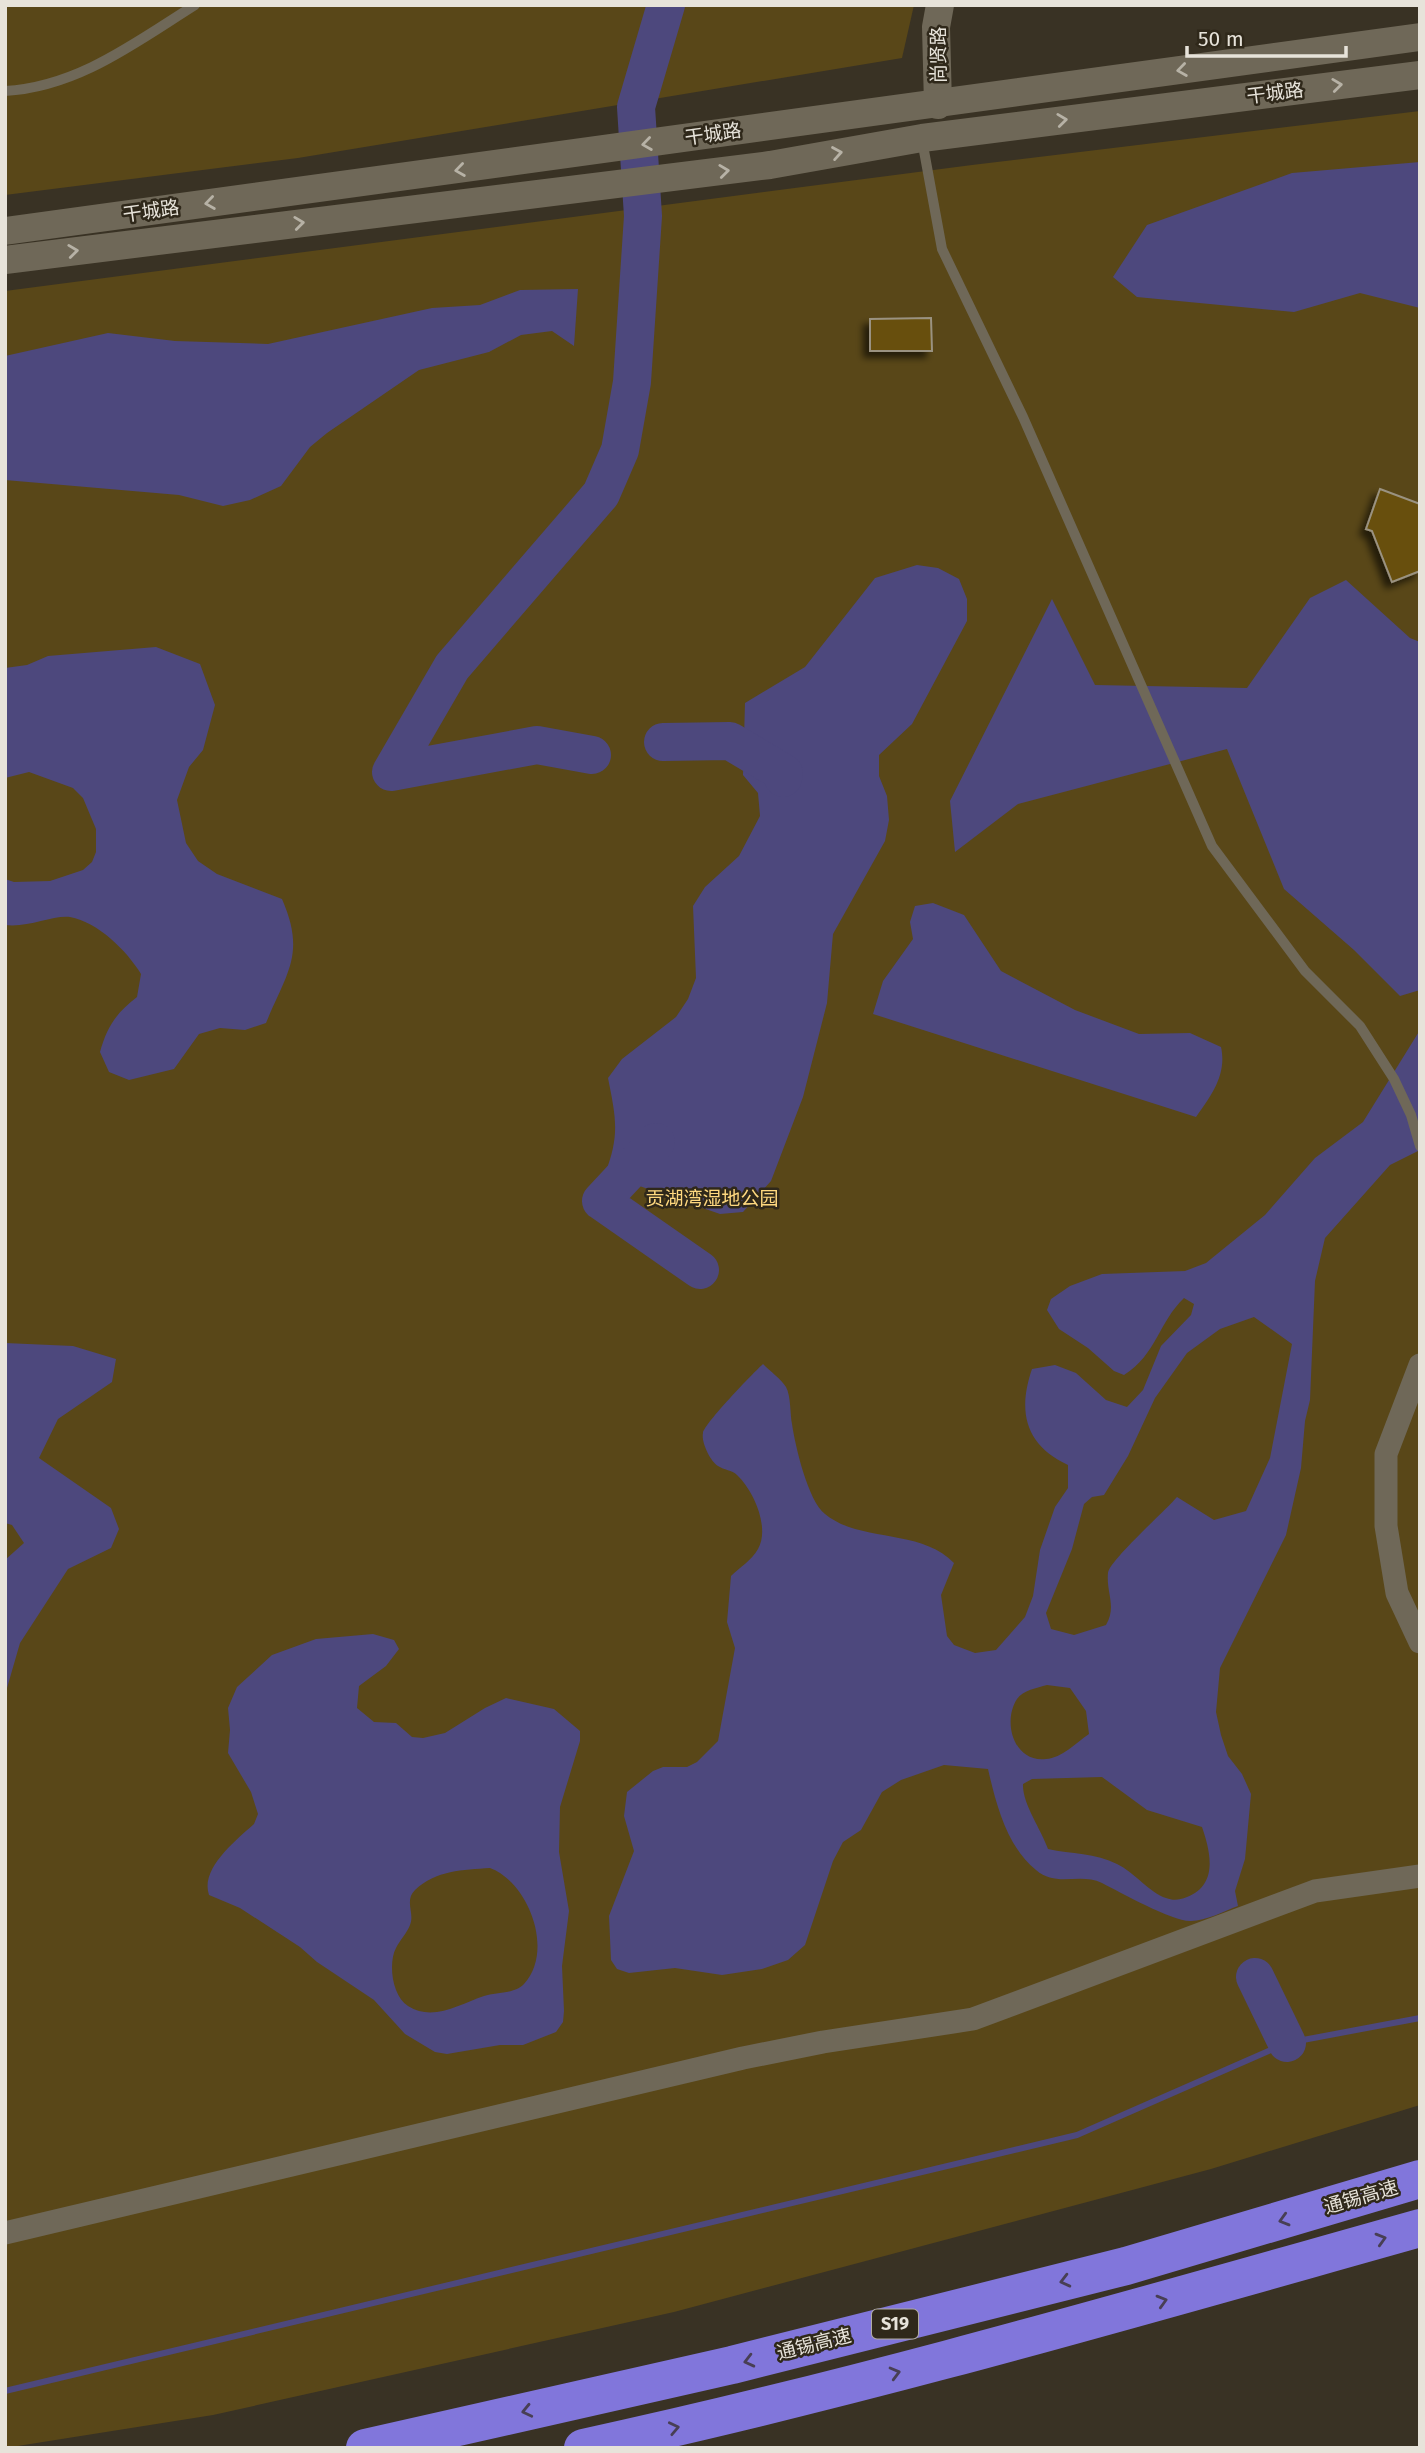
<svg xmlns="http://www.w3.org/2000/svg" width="1425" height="2453" font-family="'Fira Sans','Noto Sans SC',sans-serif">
<defs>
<filter id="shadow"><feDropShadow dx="-6" dy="6" stdDeviation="3.5" flood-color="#0009"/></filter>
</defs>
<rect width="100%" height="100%" fill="#393224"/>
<!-- green -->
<g fill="#594718">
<path d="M5,5H914L902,58L298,158L5,195Z"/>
<path d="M1420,111V2105L1211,2169L674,2312L213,2415L5,2448V291L972,165Z"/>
</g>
<!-- water -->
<g fill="#4d487d" fill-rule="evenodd">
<path d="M1420,162V308L1360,293L1294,312L1137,297L1113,277L1147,225L1292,173Z"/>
<path d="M578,289L574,346L552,331L521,335L489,352L419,370L327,433L310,447L281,486L250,500L223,506L179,495L5,480V356L108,333L175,341L268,344L432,308L480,305L520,290Z"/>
<path d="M917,565L938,568L959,579L967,599V621L912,724L879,755V776L887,796L889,820L885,841L833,934L827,1003L803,1097L771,1181L743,1212L720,1214L605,1174C620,1135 616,1118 608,1078L622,1059L676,1017L688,999L696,978L693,906L705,887L739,856L760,816L758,793L743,775L745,703L805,667L875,578Z"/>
<path d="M1346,580L1410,638L1420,642V990L1400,996L1354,950L1284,889L1227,749L1018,804L955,852L950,801L1052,599L1095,685L1247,688L1310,598Z"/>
<path d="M156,647L200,664L215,705L203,750L189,767L177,800L186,843L198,861L217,874L282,899C306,954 287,972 266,1023L245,1030L220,1028L199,1034L174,1069L129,1080L109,1072L100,1052C107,1027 116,1013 137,997L141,974C127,951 98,922 70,917C53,915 28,928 5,925V879L14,882L50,881L83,870L92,862L96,852V829L83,798L73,788L29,772L5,778V668L27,665L48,656Z"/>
<path d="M933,903L964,915L1001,971L1075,1010L1139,1034L1190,1033L1221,1047C1227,1074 1212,1095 1196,1117L873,1014L883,981L913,939L910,922L915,906Z"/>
<path d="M1420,1030V1150L1390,1165L1325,1238L1315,1281L1310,1400L1305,1421L1301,1468L1286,1535L1220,1668L1216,1712L1221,1735L1228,1756L1242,1774L1251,1794L1245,1859L1235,1891L1238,1906C1224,1911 1206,1921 1191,1921C1173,1922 1120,1892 1102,1883C1079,1872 1057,1888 1036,1870C1007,1847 996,1804 988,1769L944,1765L901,1780L882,1792L861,1830L843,1842L833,1861L805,1945L788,1960L762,1969L722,1975L675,1968L629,1973L617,1969L611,1960L609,1916L634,1851L624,1816L627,1792L653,1771L663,1767H687L697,1762L718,1741L735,1648L727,1622L731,1576C739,1568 752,1560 758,1549C770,1528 754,1491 737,1475C732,1470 724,1470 718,1466C710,1461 701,1442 703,1433C704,1424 754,1372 763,1364C770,1371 781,1379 786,1387C791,1396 790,1414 792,1424C795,1445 808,1501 825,1514C860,1543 920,1528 954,1563L941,1595L947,1636L954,1645L975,1653L996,1650L1025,1617L1033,1596L1040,1550L1055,1507L1068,1488V1465C1026,1445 1017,1413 1032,1369L1055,1365L1076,1373L1106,1400L1127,1407L1143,1390L1161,1346L1191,1315L1194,1304L1184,1298C1158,1323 1157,1354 1124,1375L1114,1371L1088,1348L1059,1329L1047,1310L1051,1299L1070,1286L1102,1274L1185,1271L1206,1263L1265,1215L1315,1158L1363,1122ZM1254,1317L1292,1344L1270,1458L1246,1511L1214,1520L1177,1497C1165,1511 1109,1561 1108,1573C1106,1593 1117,1606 1106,1625L1074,1635L1051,1629L1046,1613L1072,1549L1084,1504L1092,1497L1104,1495L1128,1456L1155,1398L1187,1353L1220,1329ZM1047,1685L1070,1688L1086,1711L1089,1734C1076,1743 1062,1758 1046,1759C1014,1763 1002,1722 1017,1699C1023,1690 1037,1688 1047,1685ZM1102,1777L1147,1810L1202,1827C1211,1853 1218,1885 1187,1897C1179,1900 1174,1901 1166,1898C1150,1893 1134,1872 1117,1864C1096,1853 1071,1854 1048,1849C1041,1829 1022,1803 1023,1784L1032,1779Z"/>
<path d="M5,1343L73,1346L116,1359L112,1382L58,1419L39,1458L111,1508L119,1529L111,1548L68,1569L20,1643L5,1695V1560L24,1543L12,1525L5,1523Z"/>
<path d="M373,1634L394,1640L399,1649L386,1666L359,1686L357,1708L374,1722L396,1723L412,1737L423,1738L445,1733L485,1708L506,1698L554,1709L580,1731V1741L560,1807L559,1852L569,1911L562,1966L564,2011L563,2022L556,2032L523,2045H500L447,2054L435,2052L405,2034L374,2000L317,1962L300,1947L240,1908L209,1895C200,1869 235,1841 254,1824L258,1814L251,1792L228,1753L230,1730L228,1708L237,1687L272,1655L316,1639ZM490,1868C528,1882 555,1950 524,1984C515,1994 496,1992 484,1996C460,2004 433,2022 408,2006C392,1996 388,1963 396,1948C400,1940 407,1933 410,1925C415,1913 404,1901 415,1890C436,1870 463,1870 490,1868Z"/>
</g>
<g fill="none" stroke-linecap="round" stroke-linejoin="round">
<!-- stream -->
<path stroke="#4d487d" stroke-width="6" d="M5,2391L1077,2135L1287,2043L1420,2018"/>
<!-- river -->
<g stroke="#4d487d" stroke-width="38">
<path d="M663,742L730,741L784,773L783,778"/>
<path d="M592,755L537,745L391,772L452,667L601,494L620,450L632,382L643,216L636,107L666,5"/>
<path d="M656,1142L601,1201L700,1270"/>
<path d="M1255,1977L1287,2043"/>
</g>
</g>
<!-- building -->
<g fill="#674f09" stroke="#9a9281" stroke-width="2" filter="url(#shadow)">
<path d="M931,318L932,351H870V319Z"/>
<path d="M1380,489L1420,504V571L1392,582L1372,531L1366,529Z"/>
</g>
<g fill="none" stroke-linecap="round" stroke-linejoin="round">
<!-- service -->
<g stroke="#6f6858" stroke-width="10">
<path d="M5,91C78,87 136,42 195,5"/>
<path d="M922,140L942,249L1023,417L1212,846L1305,971L1360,1026L1394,1079L1411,1115L1420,1146"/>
</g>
<!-- minor -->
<g stroke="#6f6858" stroke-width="23">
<path d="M1420,1365L1386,1454V1526L1397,1593L1420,1642"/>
<path d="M5,2233L743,2058L823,2042L973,2019L1315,1891L1420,1876"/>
</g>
<!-- tertiary -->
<g stroke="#6f6858" stroke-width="28">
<path d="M938,105L936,27L940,5"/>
<path d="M5,231L1420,37"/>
<path d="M5,260L770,165L922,138L1420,75"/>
</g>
<!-- motorway -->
<g stroke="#8176db" stroke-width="38">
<path d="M365,2448L732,2365L1126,2266L1420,2179"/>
<path d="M583,2448C865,2387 1142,2306 1420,2228"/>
</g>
</g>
<!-- one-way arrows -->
<defs><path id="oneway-chevron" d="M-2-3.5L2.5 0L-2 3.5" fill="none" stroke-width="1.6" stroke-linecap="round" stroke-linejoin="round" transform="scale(1.75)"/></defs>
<g stroke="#b7b2a6">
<use href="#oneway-chevron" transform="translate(1182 70) rotate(172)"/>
<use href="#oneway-chevron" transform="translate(1337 85) rotate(-7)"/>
<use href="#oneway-chevron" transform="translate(1062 120) rotate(-7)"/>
<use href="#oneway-chevron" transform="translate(647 144) rotate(172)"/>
<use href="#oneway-chevron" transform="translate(837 153) rotate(-10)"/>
<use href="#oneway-chevron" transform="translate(460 170) rotate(172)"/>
<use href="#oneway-chevron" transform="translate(724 171) rotate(-7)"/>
<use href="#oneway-chevron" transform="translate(210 203) rotate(172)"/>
<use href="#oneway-chevron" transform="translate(299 223) rotate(-7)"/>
<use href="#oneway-chevron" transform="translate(73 251) rotate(-7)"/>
</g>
<g stroke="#483f54">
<use href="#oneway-chevron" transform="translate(1284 2220) rotate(164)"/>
<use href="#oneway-chevron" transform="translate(1381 2239) rotate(-16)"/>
<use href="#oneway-chevron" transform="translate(1065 2281) rotate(166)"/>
<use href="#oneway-chevron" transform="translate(1162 2301) rotate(-16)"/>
<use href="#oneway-chevron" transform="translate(749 2361) rotate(166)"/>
<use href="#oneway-chevron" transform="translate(895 2373) rotate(-15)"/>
<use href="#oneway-chevron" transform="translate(527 2411) rotate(167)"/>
<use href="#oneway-chevron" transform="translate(674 2428) rotate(-12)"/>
</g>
<g text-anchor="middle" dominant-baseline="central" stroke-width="5" stroke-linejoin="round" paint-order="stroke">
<!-- shield labels -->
<rect fill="#2f281a" stroke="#b0aba0" stroke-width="2" x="872" y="2309.5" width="46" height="29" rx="5"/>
<g font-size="18" font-weight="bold" fill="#e7e3da">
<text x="895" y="2324">S19</text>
</g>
<!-- street labels -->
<g font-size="19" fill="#e7e3da" stroke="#2f281a">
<text transform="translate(938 55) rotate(-90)">尚贤路</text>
<text transform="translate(1275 93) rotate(-7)">干城路</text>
<text transform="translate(713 134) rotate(-8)">干城路</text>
<text transform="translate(151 211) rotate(-8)">干城路</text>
<text transform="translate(1361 2197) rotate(-16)">通锡高速</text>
<text transform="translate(814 2344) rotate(-14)">通锡高速</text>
</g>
<!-- park labels -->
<g font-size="19" fill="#fed87f" stroke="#2f281a">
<text x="712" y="1198">贡湖湾湿地公园</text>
</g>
</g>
<!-- border -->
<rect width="1425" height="2453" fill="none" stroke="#e7e3da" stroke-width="14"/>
<!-- scale -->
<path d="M1187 46v10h159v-10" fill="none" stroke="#e7e3da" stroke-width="3.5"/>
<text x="1198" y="46" font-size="21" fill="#e7e3da" stroke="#2f281a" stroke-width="5" paint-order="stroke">50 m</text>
</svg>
